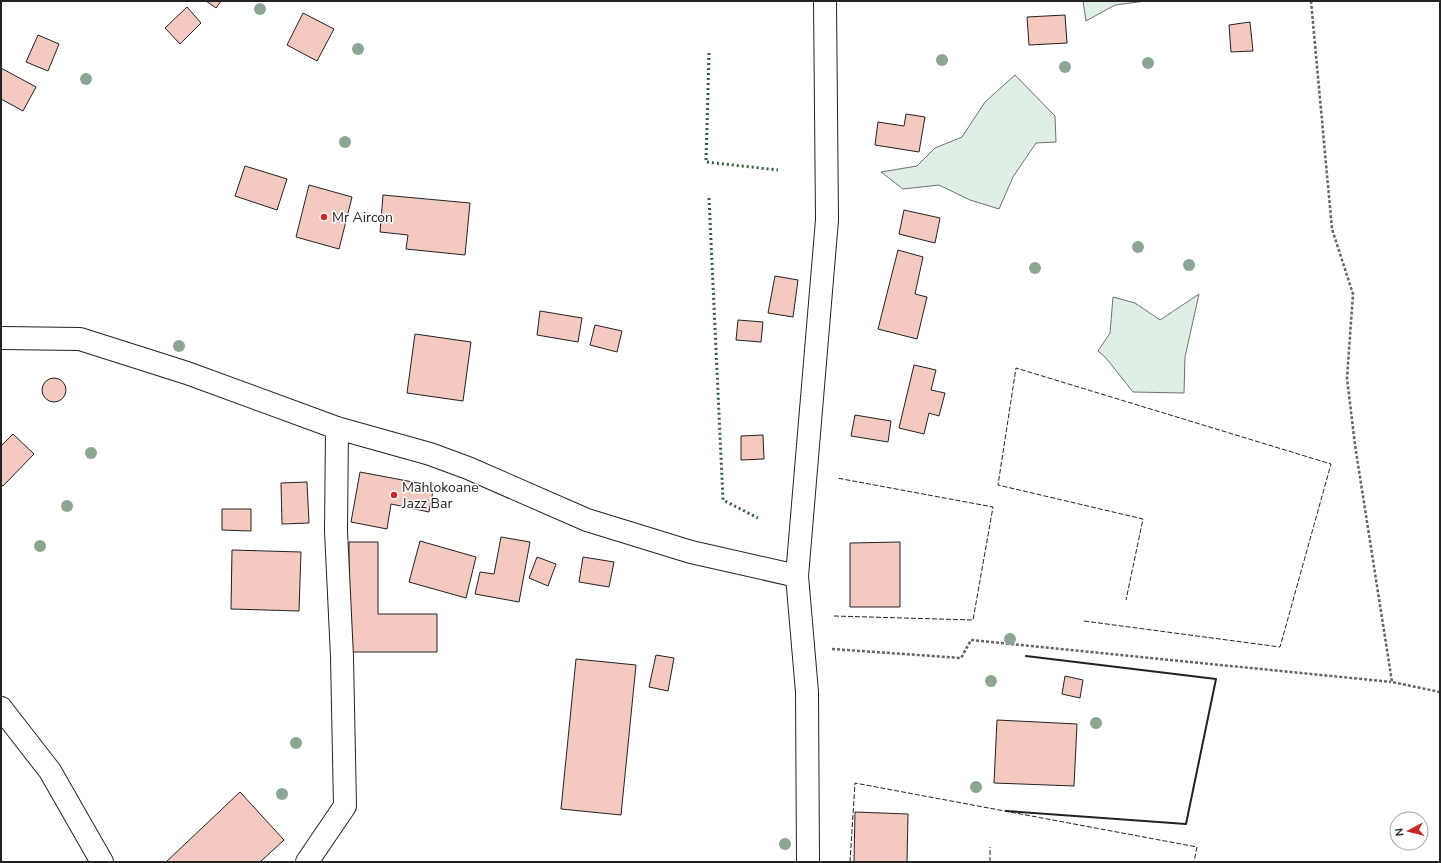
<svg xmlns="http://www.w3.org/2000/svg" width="1441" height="863" font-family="'Nunito Sans',sans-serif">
<rect width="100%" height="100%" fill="#fff"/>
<!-- green -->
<g fill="#e0efe3" stroke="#6f6f6f">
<path d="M1083,1H1146L1115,5L1086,21Z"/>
<path d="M1015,75L1055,116L1056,142L1036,143L1013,177L999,209L970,200L939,185L903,189L881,172L917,166L935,148L962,137L985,102Z"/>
<path d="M1199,294L1185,357L1184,393L1133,392L1106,358L1098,351L1110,333L1113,297L1135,303L1160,320Z"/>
</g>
<!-- building -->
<g fill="#f3c9c0" stroke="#222">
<path d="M206,1H221L216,8Z"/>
<path d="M187,7L201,23L180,44L165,28Z"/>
<path d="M303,13L334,29L317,61L287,45Z"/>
<path d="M1065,15L1067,43L1029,45L1027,17Z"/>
<path d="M1250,22L1253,51L1231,52L1229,25Z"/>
<path d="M38,35L59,44L48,71L26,62Z"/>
<path d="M1,68L36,87L23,111L1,99Z"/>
<path d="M906,114L925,117L919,152L875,145L878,122L904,126Z"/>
<path d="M245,166L287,179L277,210L235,196Z"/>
<path d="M309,185L352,197L339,249L296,237Z"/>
<path d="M383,195L470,203L465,255L406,249L408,235L380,232Z"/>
<path d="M904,210L940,218L935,243L899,234Z"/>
<path d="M898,250L923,257L915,294L927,297L917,339L878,329Z"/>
<path d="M775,276L798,280L793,317L768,313Z"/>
<path d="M540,311L582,318L578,342L537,335Z"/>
<path d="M738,320L763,322L761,342L736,340Z"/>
<path d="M595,325L622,331L617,352L590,345Z"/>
<path d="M415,334L471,342L463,401L407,393Z"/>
<path d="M914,365L936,370L931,390L945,393L939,416L929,413L924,434L899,428Z"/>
<circle cx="54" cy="390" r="12"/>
<path d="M855,415L891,421L888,442L851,436Z"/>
<path d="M13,434L34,454L3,486L1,485V446Z"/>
<path d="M763,435L764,459L741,460V436Z"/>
<path d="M360,472L434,486L429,512L391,504L387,529L351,522Z"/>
<path d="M307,482L309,523L282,524L281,483Z"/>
<path d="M222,509H251V531L222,530Z"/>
<path d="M501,537L530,542L519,602L475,594L480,572L494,574Z"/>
<path d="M420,541L476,557L466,598L409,582Z"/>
<path d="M349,542H378V614H437V652H349Z"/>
<path d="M900,542V607H850V543Z"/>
<path d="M232,550L301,552L299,611L231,609Z"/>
<path d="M537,557L556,564L548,586L529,578Z"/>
<path d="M583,557L614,562L609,587L579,582Z"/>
<path d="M656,655L674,658L668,691L649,687Z"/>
<path d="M576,659L636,665L621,815L561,809Z"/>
<path d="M1065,676L1083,680L1080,698L1062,694Z"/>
<path d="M997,720L1077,724L1074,786L994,783Z"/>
<path d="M240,792L284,840L260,862H166Z"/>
<path d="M855,812L908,814L907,862H854Z"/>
</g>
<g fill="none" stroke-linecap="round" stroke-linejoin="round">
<!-- street casing -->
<g stroke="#222" stroke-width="24">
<g id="street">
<path d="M1,338L80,339L187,373L337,428L430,454L468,468L587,520L691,552L797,576"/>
<path d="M1,708L50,771L102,862"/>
<path d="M307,862L345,806L342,657L336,531L337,428"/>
<path d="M808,862L807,692L797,576L827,220L825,1"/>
</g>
</g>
<!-- path -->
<g stroke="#646464" stroke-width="2.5" stroke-dasharray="3 2" stroke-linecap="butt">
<path d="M1311,1L1332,229L1353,294L1347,378L1355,445L1392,682L1440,692"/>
<path d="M832,649L961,658L971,640L1391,682"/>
</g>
<!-- street -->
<use href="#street" stroke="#fff" stroke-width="22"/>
<!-- hedge -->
<g stroke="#2f5e38" stroke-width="3" stroke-dasharray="2 3" stroke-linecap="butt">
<path d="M709,53L706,162L778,170"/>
<path d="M709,198L723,500L758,518"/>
</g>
<!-- fence -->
<g stroke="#222" stroke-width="1" stroke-dasharray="5 2" stroke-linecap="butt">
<path d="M834,616L973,620L993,507L837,478"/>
<path d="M1084,621L1280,647L1331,464L1016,368L998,485L1143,519L1126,600"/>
<path d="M850,862L855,783L1197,847L1194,862"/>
<path d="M990,862V847"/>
</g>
<!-- wall -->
<path stroke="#222" stroke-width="2" d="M1006,811L1186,824L1216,679L1026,656"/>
</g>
<!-- trees -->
<g fill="#8da692">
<circle cx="260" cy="9" r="6"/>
<circle cx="358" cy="49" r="6"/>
<circle cx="942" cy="60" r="6"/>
<circle cx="1148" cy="63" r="6"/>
<circle cx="1065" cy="67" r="6"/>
<circle cx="86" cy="79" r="6"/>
<circle cx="345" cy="142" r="6"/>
<circle cx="1138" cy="247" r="6"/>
<circle cx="1189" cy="265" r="6"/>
<circle cx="1035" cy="268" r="6"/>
<circle cx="179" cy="346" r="6"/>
<circle cx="91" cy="453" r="6"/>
<circle cx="67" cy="506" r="6"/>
<circle cx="40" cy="546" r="6"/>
<circle cx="1010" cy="639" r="6"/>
<circle cx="991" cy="681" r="6"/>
<circle cx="1096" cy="723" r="6"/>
<circle cx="296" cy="743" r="6"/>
<circle cx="976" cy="787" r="6"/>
<circle cx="282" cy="794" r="6"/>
<circle cx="785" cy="844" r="6"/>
</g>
<!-- markers -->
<g fill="#c62828" stroke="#fff" stroke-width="1.5">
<circle cx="324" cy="217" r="4"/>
<circle cx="394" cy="495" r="4"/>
</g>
<g text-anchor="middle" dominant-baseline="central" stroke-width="3" stroke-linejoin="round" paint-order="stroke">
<!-- poi labels -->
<g font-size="14" fill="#222" stroke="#fff" text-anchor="start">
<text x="332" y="217">Mr Aircon</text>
<text x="402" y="487">Mahlokoane<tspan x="402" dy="16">Jazz Bar</tspan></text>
</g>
</g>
<!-- border -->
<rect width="1441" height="863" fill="none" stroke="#222222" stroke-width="4"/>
<!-- north arrow -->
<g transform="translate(1409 831) rotate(263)"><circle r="19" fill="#ffffff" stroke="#a7a7a7"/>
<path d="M0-3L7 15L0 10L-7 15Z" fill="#c62828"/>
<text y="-6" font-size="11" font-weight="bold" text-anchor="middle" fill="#222222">N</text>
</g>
</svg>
